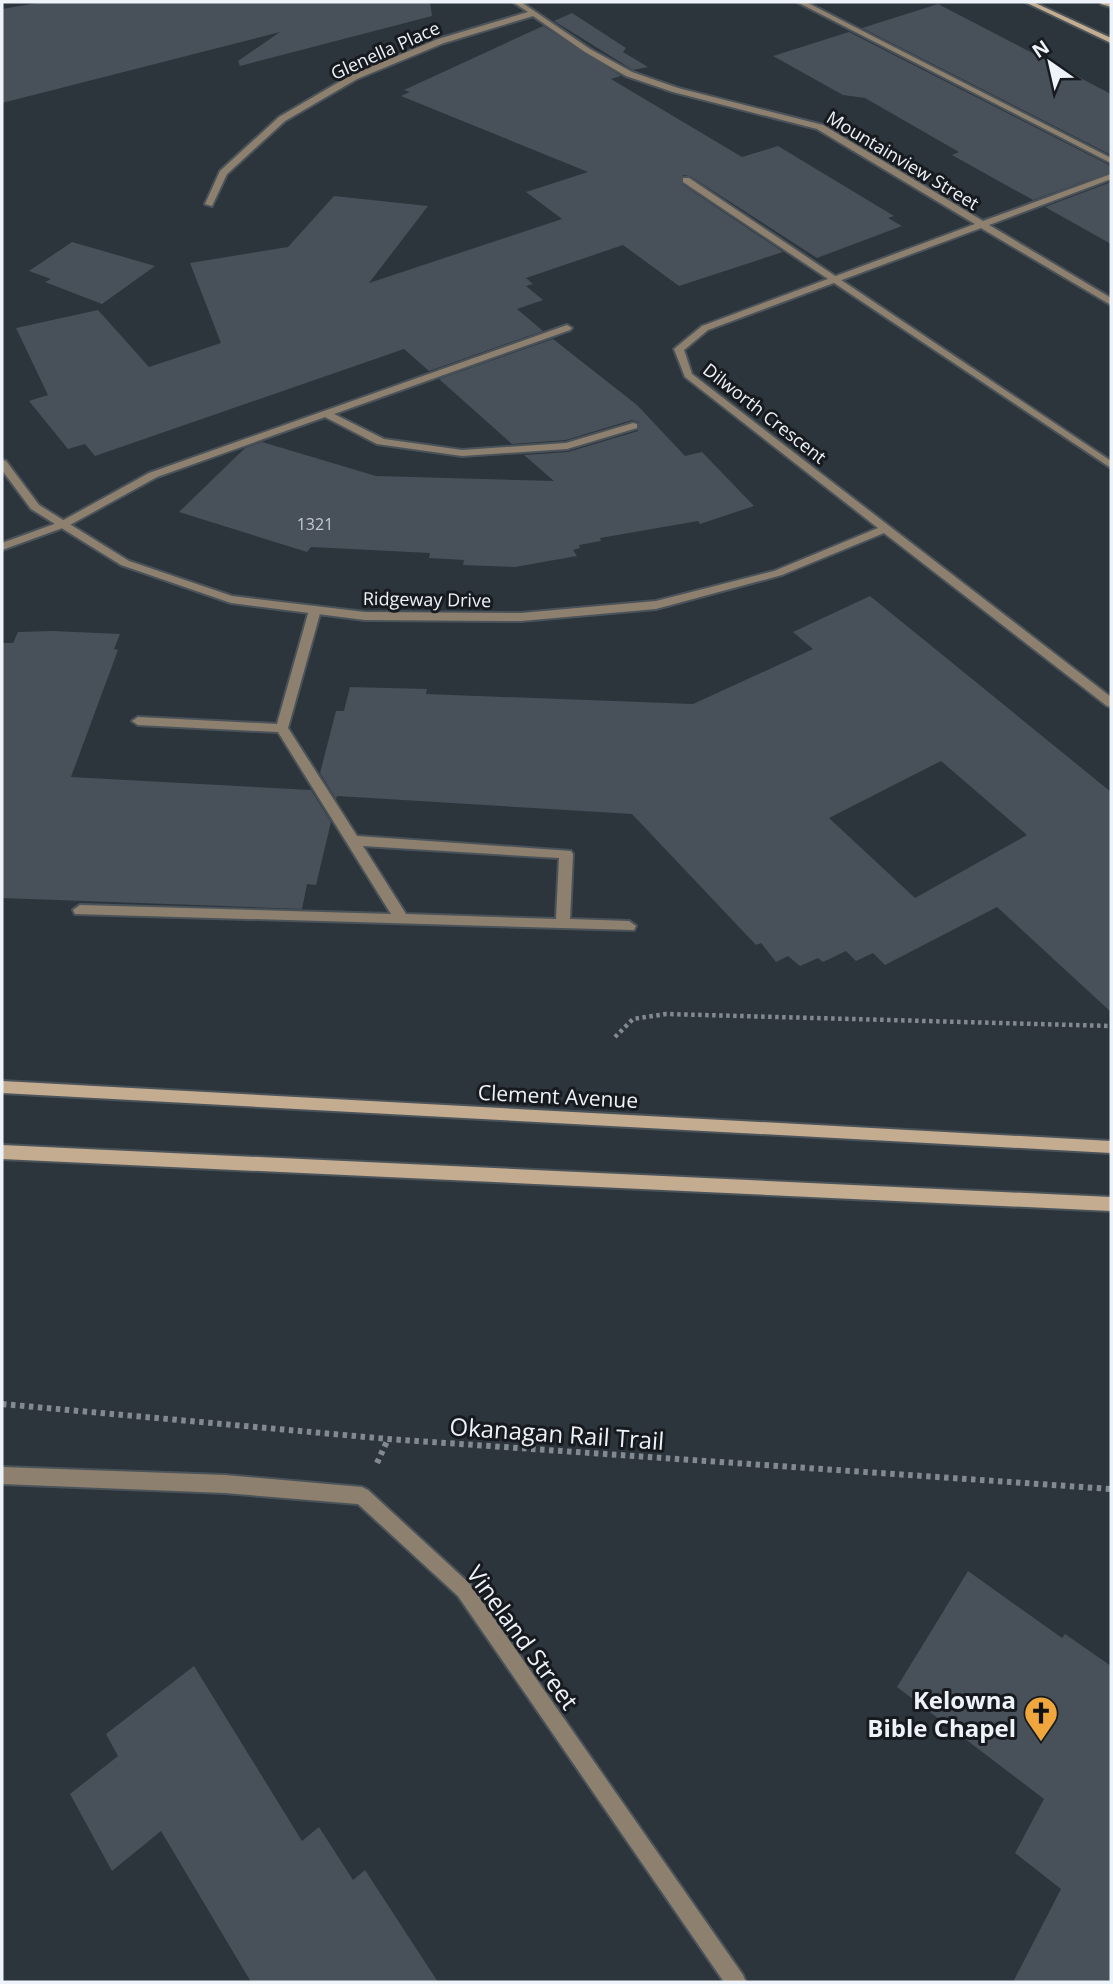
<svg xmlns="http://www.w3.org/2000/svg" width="1113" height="1984" font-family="'Open Sans',sans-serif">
<rect width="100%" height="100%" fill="#2c343c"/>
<!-- building -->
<g fill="#48505a" fill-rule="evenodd">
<path d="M43,2H430L432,16L240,66L238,61L280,32L2,103V9Z"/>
<path d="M938,4L1111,94V155L862,28Z"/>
<path d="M572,13L626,48L623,52L648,67L633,70L554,21Z"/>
<path d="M543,26L621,76L611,79L742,157L778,146L894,216L888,218L902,226L817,258L690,176L683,175L682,184L783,252L679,286L623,245L526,278L533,284L526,286L543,300L517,309L543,331L429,371L404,349L95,456L85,444L68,449L29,401L48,395L16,328L98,310L149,367L221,343L190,263L288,247L334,196L428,206L369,283L562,219L526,192L588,172L401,96L410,92L404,90Z"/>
<path d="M849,32L1111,166V172L1033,200L952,155L959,152L865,98L843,95L773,56Z"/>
<path d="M1111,182V244L1045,207Z"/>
<path d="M72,242L155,266L102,304L45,282L51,279L29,271Z"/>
<path d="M553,339L637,405L685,456L702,452L754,506L700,524L698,521L600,538L601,541L579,545L580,548L573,550L577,556L515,567L463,565L464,560L429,558L430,553L311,547L307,552L179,512L245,448L262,442L376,476L554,481L524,455L568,452L638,431L639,422L632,420L566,440L512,444L439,379Z"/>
<path d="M870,596L1111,792V1012L997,907L885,965L873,953L856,961L846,951L823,962L818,958L800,966L788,956L776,962L761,943L756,945L632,814L337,796L336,799L320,773L336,711H344L350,687L427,689L426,694L693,704L813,649L793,632ZM941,761L1027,835L915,898L829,818Z"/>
<path d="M53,631L120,634L114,649L118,650L71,777L311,790L331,822L316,885L307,884L302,909L2,898V643H13L18,632Z"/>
<path d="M968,1571L1062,1638L1065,1634L1111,1666V1982H1013L1061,1889L1015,1853L1044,1799L897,1687Z"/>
<path d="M194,1666L302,1841L319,1827L353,1880L365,1870L438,1982H251L161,1831L112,1871L70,1794L118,1756L106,1734Z"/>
</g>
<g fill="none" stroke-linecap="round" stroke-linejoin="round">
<!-- lane casing -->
<g stroke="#4b535a" stroke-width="4">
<g id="lane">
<path d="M797,2H806L1111,158V163Z"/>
<path d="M683,178H689L1111,461V468L683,182Z"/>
<path d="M567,325L572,328L570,330L334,414L384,439L462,450L566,443L633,423L637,424V428L567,449L462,456L377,444L325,417L157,477L68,526L2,550V543L60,522L149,473Z"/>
<path d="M315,606L321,610L288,728L357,836L571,851L573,854L570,919L629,921L636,926L634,930L75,914L73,910L80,905L391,914L278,732L138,725L132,721L138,717L277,724L309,610ZM363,846L559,858L556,919L406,914Z"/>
</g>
</g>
<!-- street casing -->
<g stroke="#4b535a" stroke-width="4">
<g id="street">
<path d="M513,2H521L590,49L632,72L678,88L823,125L983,221L1111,174V179L989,225L1111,298V305L981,228L708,330L684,350L692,374L1111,697V707L1107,706L884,533L782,575L656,609L521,621L365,620L231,603L121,565L31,509L2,470V460L6,461L39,505L129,561L232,596L365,612L521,613L656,601L774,571L878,528L685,377L674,349L702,326L975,224L817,129L673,92L626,76L585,52L533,16L444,43L357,79L285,121L227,174L212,206L205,204L220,171L279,117L351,75L438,39L528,12Z"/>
<path d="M2,1467L225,1475L362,1487L368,1490L470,1584L743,1975L746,1982H724L458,1596L358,1504L225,1493L2,1484Z"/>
</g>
</g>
<!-- secondary casing -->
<g stroke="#4b535a" stroke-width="4">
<g id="secondary">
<path d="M1025,2H1033L1111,38V43Z"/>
<path d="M1101,2L1111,3V7L1101,4Z"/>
<path d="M2,1081L1111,1141V1153L2,1093Z"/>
<path d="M2,1145L1111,1197V1211L2,1159Z"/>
</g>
</g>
<!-- path-far1 -->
<path stroke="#828990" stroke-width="4.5" stroke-dasharray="3.5 3.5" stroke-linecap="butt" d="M615,1037L633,1019L666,1014L1111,1026"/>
<!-- path -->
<g stroke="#828990" stroke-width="6" stroke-dasharray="4.5 4.5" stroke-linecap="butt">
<path d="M2,1404L388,1439L1111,1489"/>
<path d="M377,1463L388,1439"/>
</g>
<!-- lane -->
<use href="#lane" fill="#8e806e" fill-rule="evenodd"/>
<!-- street -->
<use href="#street" fill="#8e806e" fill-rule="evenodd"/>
<!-- secondary -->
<use href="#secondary" fill="#c3ac8f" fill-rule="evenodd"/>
</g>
<!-- icons -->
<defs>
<g id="church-pin" transform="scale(1.75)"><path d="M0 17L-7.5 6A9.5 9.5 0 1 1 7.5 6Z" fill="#efa73d" stroke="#171b1f"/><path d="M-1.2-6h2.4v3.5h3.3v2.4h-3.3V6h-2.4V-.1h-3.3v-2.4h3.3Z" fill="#111"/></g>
</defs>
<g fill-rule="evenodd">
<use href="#church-pin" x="1041" y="1713"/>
</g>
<g text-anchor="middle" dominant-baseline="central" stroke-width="6" stroke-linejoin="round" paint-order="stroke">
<!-- far-number labels -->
<g font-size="16" fill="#c4cad1">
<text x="315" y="524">1321</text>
</g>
<!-- far-street labels -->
<g font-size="18" fill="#eef3f9" stroke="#171b1f">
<text transform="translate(385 50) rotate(-24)">Glenella Place</text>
<text transform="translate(903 160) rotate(31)">Mountainview Street</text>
<text transform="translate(765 413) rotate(38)">Dilworth Crescent</text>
<text transform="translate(427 599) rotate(1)">Ridgeway Drive</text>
</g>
<!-- street labels -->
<g font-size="21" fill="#eef3f9" stroke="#171b1f">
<text transform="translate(558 1096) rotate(3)">Clement Avenue</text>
</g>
<!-- near-street labels -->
<g font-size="24" fill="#eef3f9" stroke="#171b1f">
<text transform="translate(557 1433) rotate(4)">Okanagan Rail Trail</text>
<text transform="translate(523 1637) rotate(54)">Vineland Street</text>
</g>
<!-- near-poi labels -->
<g font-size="24" font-weight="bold" fill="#eef3f9" stroke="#171b1f" text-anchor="end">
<text x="1016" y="1699">Kelowna<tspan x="1016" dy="28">Bible Chapel</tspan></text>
</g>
</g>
<!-- border -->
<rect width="1113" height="1984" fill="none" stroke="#eef3f9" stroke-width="7"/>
<!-- north arrow -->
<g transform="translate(1050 63) rotate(326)" stroke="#171b1f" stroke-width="5" paint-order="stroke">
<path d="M0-5L12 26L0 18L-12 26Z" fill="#eef3f9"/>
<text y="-10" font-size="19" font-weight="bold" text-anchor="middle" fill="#eef3f9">N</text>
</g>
</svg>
